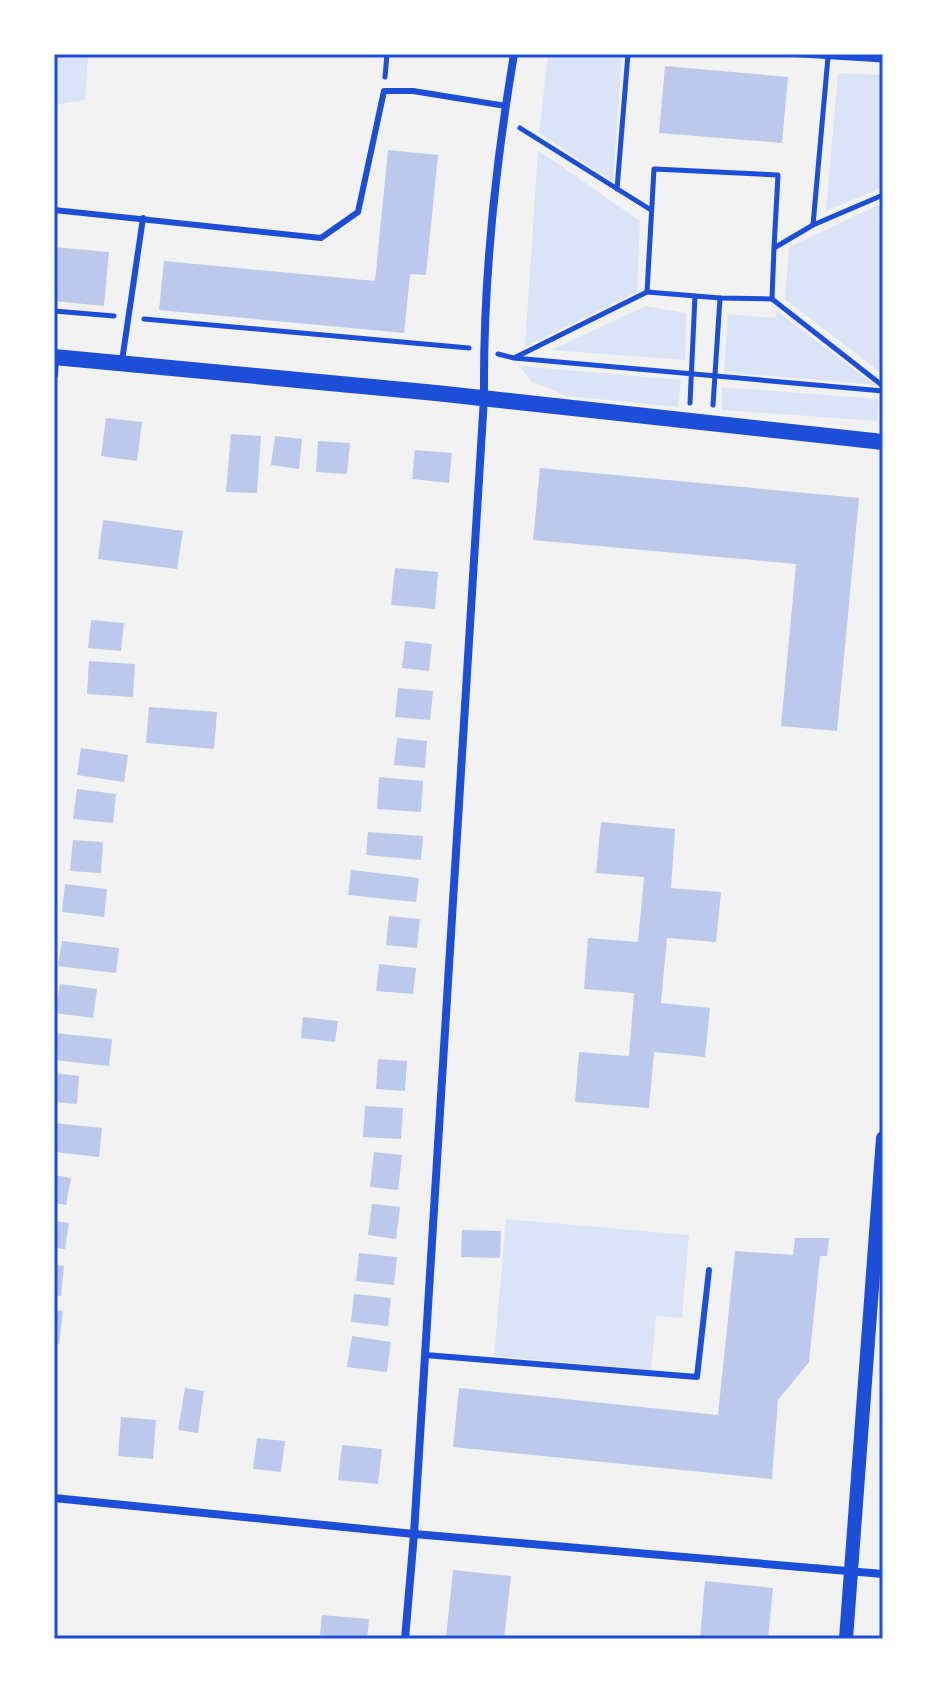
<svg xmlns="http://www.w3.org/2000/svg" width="937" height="1693" font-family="Raleway,sans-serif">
<rect width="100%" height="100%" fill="#f2f2f2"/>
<!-- green -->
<g fill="#dbe4f7">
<path d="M54,54H75L88,57L85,100L54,105Z"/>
<path d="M548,54H622L613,182L539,133Z"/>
<path d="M838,73L883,75V187L826,211Z"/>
<path d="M538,150L640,221L637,292L525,347Z"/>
<path d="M883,203V317L880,372L785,299L789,247Z"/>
<path d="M646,306L686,313L685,360L551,350Z"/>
<path d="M777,311L875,385L724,372L728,314L775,318Z"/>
<path d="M519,366L681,380L678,407L566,396L531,381Z"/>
<path d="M722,387L878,399L877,421L722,410Z"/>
<path d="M506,1219L689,1235L682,1318L656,1316L651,1370L494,1356Z"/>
</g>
<!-- building -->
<g fill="#bdc9ec">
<path d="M665,66L788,77L782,143L659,133Z"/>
<path d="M388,150L438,155L426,275L410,274L404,333L159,310L164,261L375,281Z"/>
<path d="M54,247L109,252L104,306L54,301Z"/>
<path d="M106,418L142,422L137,461L101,456Z"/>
<path d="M231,434L261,436L257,493L226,492Z"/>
<path d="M275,436L302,439L299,469L271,465Z"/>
<path d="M318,441L350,443L347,474L316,472Z"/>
<path d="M415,450L452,453L449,483L412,479Z"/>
<path d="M540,468L859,498L837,731L781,726L796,564L533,540Z"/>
<path d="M103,520L183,531L177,569L98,559Z"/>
<path d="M395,568L438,572L435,609L391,605Z"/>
<path d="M91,620L124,623L121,651L88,648Z"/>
<path d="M405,641L432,644L429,671L402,668Z"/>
<path d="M89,661L135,664L133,697L87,694Z"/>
<path d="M398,688L433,691L430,720L395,717Z"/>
<path d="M149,707L217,712L214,749L146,743Z"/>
<path d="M397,738L427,741L425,768L394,765Z"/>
<path d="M81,748L128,755L124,782L77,775Z"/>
<path d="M379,777L423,781L421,812L377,809Z"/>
<path d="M77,789L116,794L113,823L73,819Z"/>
<path d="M601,822L675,829L671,888L721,892L716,942L667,938L661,1003L710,1008L705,1057L654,1052L649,1108L575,1102L579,1052L629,1056L634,993L584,989L588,938L638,942L644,877L596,873Z"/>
<path d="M368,832L423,836L421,860L366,855Z"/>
<path d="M73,840L103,842L101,873L70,871Z"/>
<path d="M351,870L419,878L416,902L348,895Z"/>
<path d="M65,884L107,889L104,917L62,912Z"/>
<path d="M389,916L420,919L417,948L386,945Z"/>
<path d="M62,941L119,948L116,973L58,966Z"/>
<path d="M379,964L416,968L413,994L376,991Z"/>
<path d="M60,984L97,989L93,1018L55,1013Z"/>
<path d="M303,1017L338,1021L335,1042L301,1038Z"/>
<path d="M54,1033L112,1039L109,1066L54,1060Z"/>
<path d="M378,1059L407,1061L405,1091L376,1089Z"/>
<path d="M54,1073L79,1076L77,1104L54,1102Z"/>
<path d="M365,1106L403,1108L401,1139L363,1137Z"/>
<path d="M54,1123L102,1128L99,1157L54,1152Z"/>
<path d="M374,1152L402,1155L398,1190L370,1187Z"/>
<path d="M54,1175L71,1178L66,1205L54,1203Z"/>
<path d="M372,1204L400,1207L396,1239L368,1235Z"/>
<path d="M54,1221L69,1223L65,1249L54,1248Z"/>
<path d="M462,1230L501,1231L500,1258L461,1257Z"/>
<path d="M795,1238H829L827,1256H820L809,1362L778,1400L772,1479L453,1447L459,1388L718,1415L735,1251L793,1255Z"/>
<path d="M359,1253L397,1257L394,1285L356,1281Z"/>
<path d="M54,1265L64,1266L61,1296L54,1295Z"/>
<path d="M354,1294L391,1298L388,1326L351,1322Z"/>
<path d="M54,1310L63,1311L59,1344L54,1343Z"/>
<path d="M352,1336L391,1342L387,1372L347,1367Z"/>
<path d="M185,1388L204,1391L198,1433L178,1430Z"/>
<path d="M121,1417L156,1420L153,1459L118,1456Z"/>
<path d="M257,1438L285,1441L281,1472L253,1469Z"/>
<path d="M342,1445L382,1449L378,1484L338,1480Z"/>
<path d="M453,1570L511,1576L504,1639H446Z"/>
<path d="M705,1581L773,1588L768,1639H700Z"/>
<path d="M322,1615L369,1619L367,1639L320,1635Z"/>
</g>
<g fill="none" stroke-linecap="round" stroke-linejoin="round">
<!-- path -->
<g stroke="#1d4ed8" stroke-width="5">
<path d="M786,54L883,60"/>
<path d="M828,57L813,225L883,195"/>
<path d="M385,77L387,54"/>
<path d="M520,128L651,210"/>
<path d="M617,189L628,54"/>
<path d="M774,248L778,175L654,169L647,292L720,298L772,299L774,248L813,225"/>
<path d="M772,299L883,386"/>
<path d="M54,311L114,316"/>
<path d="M144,319L469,348"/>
<path d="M498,354L514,358L883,391"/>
<path d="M516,357L647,292"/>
<path d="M690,403L695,296"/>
<path d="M713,405L720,298"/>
</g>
<!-- service -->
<g stroke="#1d4ed8" stroke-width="6">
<path d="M54,210L321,238L358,212L384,91H413L506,106"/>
<path d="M122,361L143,218"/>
<path d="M425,1355L697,1377L709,1270"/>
</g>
<!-- minor -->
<g stroke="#1d4ed8" stroke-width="8">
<path d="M54,375L55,357"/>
<path d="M54,1498L414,1534L883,1574"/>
<path d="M405,1639L414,1534L484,398C483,284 495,167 514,54"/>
</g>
<!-- tertiary -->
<path stroke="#1d4ed8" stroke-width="14" d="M846,1639L883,1138"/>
<!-- secondary -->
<path stroke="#1d4ed8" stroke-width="16" d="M54,357L436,393L883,442"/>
</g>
<!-- border -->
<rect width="937" height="1693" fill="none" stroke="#ffffff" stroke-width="112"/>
<rect x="56" y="56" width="825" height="1581" fill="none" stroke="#1d4ed8" stroke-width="3"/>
</svg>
